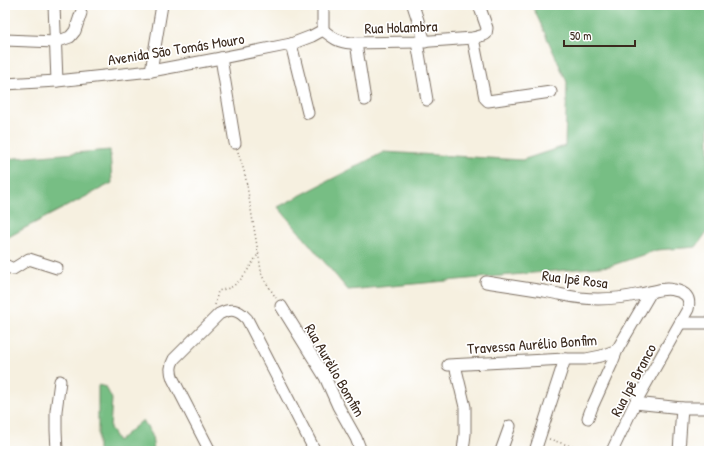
<svg xmlns="http://www.w3.org/2000/svg" width="714" height="456" font-family="'Patrick Hand',sans-serif">
<rect width="100%" height="100%" fill="#fff"/>
<filter id="ink" filterUnits="userSpaceOnUse"><feTurbulence type="fractalNoise" baseFrequency=".025" numOctaves="2"/><feDisplacementMap in="SourceGraphic" scale="8" xChannelSelector="R" yChannelSelector="G"/><feConvolveMatrix kernelMatrix="1 2 1 2 8 2 1 2 1" color-interpolation-filters="sRGB"/></filter>
<filter id="wash" filterUnits="userSpaceOnUse"><feTurbulence type="fractalNoise" baseFrequency=".012" numOctaves="4" result="noise"/><feDisplacementMap in="SourceGraphic" scale="16" xChannelSelector="R" yChannelSelector="G"/><feGaussianBlur stdDeviation="0.9" result="paint"/><feColorMatrix in="noise" values="0 0 0 0 0 0 0 0 0 0 0 0 0 0 0 0 0 1.4 0 .05"/><feComposite in="paint" operator="in"/></filter>
<g filter="url(#wash)">
<rect width="100%" height="100%" fill="#f6f0e0"/>
<!-- forest -->
<g fill="#77be84" stroke="#597451">
<path d="M532,5H709V229L696,247L657,250L610,266L348,290L278,207L384,152L522,160L565,146L567,82Z"/>
<path d="M110,150L112,183L23,229L5,239V159Z"/>
<path d="M98,385L106,387L112,399L110,428L118,441L143,420L152,435L154,451H98Z"/>
</g>
</g>
<g filter="url(#ink)">
<g fill="none" stroke-linecap="round" stroke-linejoin="round">
<!-- minor casing -->
<g stroke="#7c6f62" stroke-width="13">
<g id="minor">
<path d="M54,5L57,81"/>
<path d="M413,5L425,42"/>
<path d="M323,30C333,38 338,42 351,43L417,42L473,38L484,35L486,34L487,28L479,5"/>
<path d="M473,38L485,98L488,101L551,92"/>
<path d="M5,40L56,42L70,37L75,31L81,13"/>
<path d="M417,42L427,100"/>
<path d="M356,43L365,100"/>
<path d="M291,44L308,113"/>
<path d="M221,58L235,143"/>
<path d="M151,71L162,5"/>
<path d="M5,84L57,81L151,71L221,58L291,44L312,36L323,30V5"/>
<path d="M5,265L13,269L29,259L57,268"/>
<path d="M486,282C506,285 525,288 544,291C549,292 554,293 559,294C572,297 585,299 598,299C613,299 627,297 641,294C652,292 663,287 674,290C685,292 691,297 688,309L635,403L612,451"/>
<path d="M281,306L325,377L338,406L356,438L361,451"/>
<path d="M681,323H709"/>
<path d="M448,365L565,359H586L601,356L617,350"/>
<path d="M455,365L465,407V434L463,451"/>
<path d="M635,403L682,408H709"/>
<path d="M588,418L592,407L612,363L617,350L651,292"/>
<path d="M57,451L56,430V411L60,381"/>
<path d="M210,451L173,379C170,371 170,366 174,359L219,314C231,308 238,309 247,319L315,451"/>
<path d="M501,451L510,426"/>
<path d="M535,451L565,359"/>
<path d="M679,451L682,408"/>
</g>
</g>
<!-- path -->
<g stroke="#7c6f62" stroke-width="1.5" stroke-dasharray="1 3" stroke-linecap="butt">
<path d="M238,152L245,174L262,276L276,298"/>
<path d="M215,305L218,291C223,289 229,289 233,286C244,279 251,264 259,253"/>
<path d="M549,439L586,451"/>
</g>
<!-- minor -->
<use href="#minor" stroke="#fff" stroke-width="11"/>
</g>
</g>
<g text-anchor="middle" dominant-baseline="central" stroke-width="3.5" stroke-linejoin="round" paint-order="stroke">
<!-- street labels -->
<g font-size="15" fill="#3b2a1e" stroke="#fff">
<text transform="translate(401 27) rotate(-2)">Rua Holambra</text>
<text transform="translate(176 49) rotate(-9)">Avenida São Tomás Mouro</text>
<text transform="translate(575 279) rotate(7)">Rua Ipê Rosa</text>
<text transform="translate(532 344) rotate(-4)">Travessa Aurélio Bonfim</text>
<text transform="translate(335 370) rotate(60)">Rua Aurèlio Bomfim</text>
<text transform="translate(633 380) rotate(-62)">Rua Ipê Branco</text>
</g>
</g>
<!-- margin -->
<rect width="714" height="456" fill="none" stroke="#fff" stroke-width="20"/>
<!-- scale -->
<path d="M564 40v6h71v-6" fill="none" stroke="#3b2a1e" stroke-width="2"/>
<text x="570" y="40" font-size="12" fill="#3b2a1e" stroke="#ffffff" stroke-width="3" paint-order="stroke">50 m</text>
</svg>
